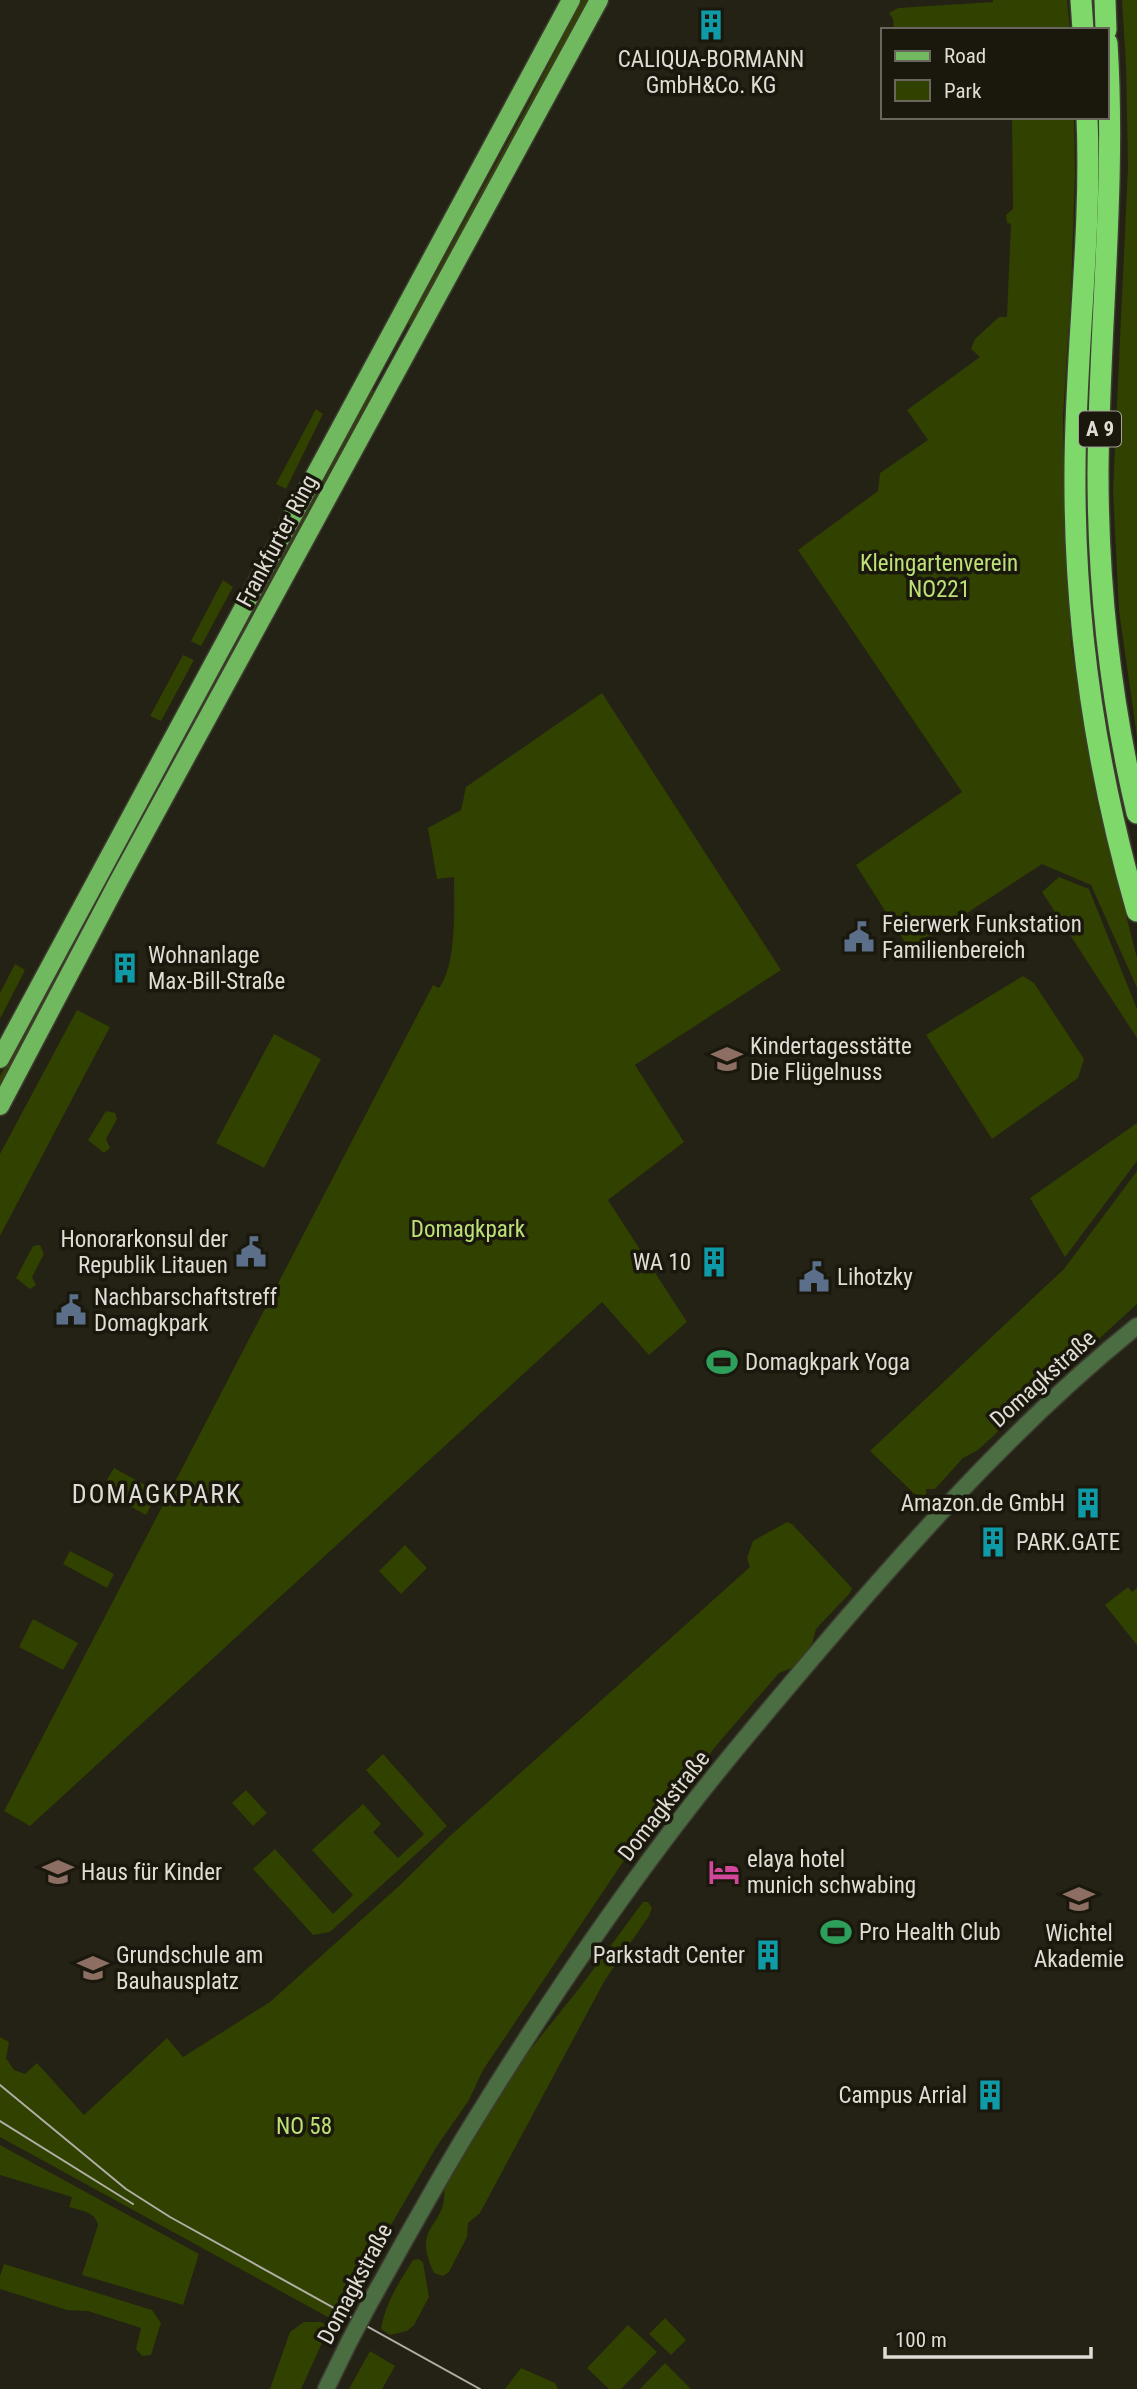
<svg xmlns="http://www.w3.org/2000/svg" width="1137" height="2389" font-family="'Roboto Condensed',sans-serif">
<rect width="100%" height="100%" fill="#242115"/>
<!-- green -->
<g fill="#304100">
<path d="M582,0H591L414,327L408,324L523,114Z"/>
<path d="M993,0H1067L1070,30H894L893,19L889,13L898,8L993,2Z"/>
<path d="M1122,0H1137V737L1119,611L1113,491L1128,167L1126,65Z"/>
<path d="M1012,117H1074L1075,173L1071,292L1063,416V491L1071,643L1098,806L1137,958V988L1091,885L1042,864L910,950L856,865L962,792L798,550L878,491L880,473L928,440L907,410L980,357L971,349L975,339L999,317H1007L1011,224L1007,223L1006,215L1013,209Z"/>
<path d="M370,389L374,391L321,489L305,525L171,767L191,726Z"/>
<path d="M316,409L323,414L286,489L276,484Z"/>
<path d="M223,580L233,587L201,646L191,641Z"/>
<path d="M183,655L194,660L161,721L150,716Z"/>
<path d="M602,693L781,970L635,1065L684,1142L608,1200L687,1322L649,1355L602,1302L30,1826L4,1811L433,985L439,988C457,963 454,908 454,877L437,879L428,828L461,810L466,787Z"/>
<path d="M1059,877L1089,889L1137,1009V1038L1042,892Z"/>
<path d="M105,881L110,884L0,1088V1076Z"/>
<path d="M15,964L25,970L0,1019V993Z"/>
<path d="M1023,976L1034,983L1084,1059L1078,1078L992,1139L926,1035Z"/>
<path d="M77,1010L110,1027L0,1236V1154Z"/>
<path d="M274,1034L321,1059L264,1168L216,1143Z"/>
<path d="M106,1111L115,1113L117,1119L106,1139L110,1148L104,1153L88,1140Z"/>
<path d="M1137,1123V1161L1065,1257L1030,1198Z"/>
<path d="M1137,1171V1304L978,1450L963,1458L935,1489H926L927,1506L870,1451L1064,1269Z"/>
<path d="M40,1245L44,1254L32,1277L36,1285L30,1289L16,1278L33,1246Z"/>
<path d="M114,1468L158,1492L146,1515L101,1490Z"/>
<path d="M787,1522L792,1524L852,1588L850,1593L816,1629L812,1644L795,1667L779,1673L715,1747L705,1761L690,1772L625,1859L483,2070L469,2100L437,2146L335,2321L0,2137V2037L9,2042L6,2058L14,2070L25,2074L37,2063L84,2115L167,2038L183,2057L270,2002L399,1886L450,1836L750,1567L747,1558L753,1541Z"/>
<path d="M405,1545L427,1568L401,1594L379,1571Z"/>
<path d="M70,1551L114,1574L107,1588L63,1564Z"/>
<path d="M1128,1587L1132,1592L1137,1588V1645L1105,1605Z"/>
<path d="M33,1619L78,1643L63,1670L19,1647Z"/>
<path d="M383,1754L447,1826L330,1932L313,1935L253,1869L275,1849L333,1914L353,1895L312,1850L363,1804L381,1824L373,1832L398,1858L424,1834L366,1770Z"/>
<path d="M246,1790L267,1813L253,1826L232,1803Z"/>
<path d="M643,1902H648L652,1908L649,1916L605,1980L480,2213L468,2223L467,2237L449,2272L443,2276L434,2273C410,2223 448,2228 444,2188L521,2061L581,1986Z"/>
<path d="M0,2145L199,2254L183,2305L82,2275L98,2225C95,2211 81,2211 69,2207L72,2197L0,2175Z"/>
<path d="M418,2259L423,2262L429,2297L414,2325L407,2331L390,2335L381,2329C385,2304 399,2282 413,2260Z"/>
<path d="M4,2264L152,2310L161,2323L151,2355L142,2356L136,2349L141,2328L88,2311L67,2310L0,2289V2276Z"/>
<path d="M665,2318L686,2340L671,2355L649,2334Z"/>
<path d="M304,2322H320L327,2325L328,2330L301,2389H270L290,2332Z"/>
<path d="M628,2325L657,2352L621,2389H609L587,2368Z"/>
<path d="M370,2351L395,2366L382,2389H349Z"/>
<path d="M665,2363L691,2389H640Z"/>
<path d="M521,2368L555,2383L558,2389H505Z"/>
</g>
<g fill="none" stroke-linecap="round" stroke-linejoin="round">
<!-- tertiary casing -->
<g stroke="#3e3b30" stroke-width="19">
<g id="tertiary">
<path d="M368,2306C404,2242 439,2177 478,2115C544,2008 615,1903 692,1804C741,1741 793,1681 845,1620C936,1515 1029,1413 1137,1326"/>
<path d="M326,2389L349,2342"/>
</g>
</g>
<!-- primary casing -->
<g stroke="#3e3b30" stroke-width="21">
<g id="primary">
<path d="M0,1059C190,706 381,353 571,0"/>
<path d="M0,1106L118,882L599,0"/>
</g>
</g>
<!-- motorway casing -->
<g stroke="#3e3b30" stroke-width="24">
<g id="motorway">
<path d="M1081,0L1083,30"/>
<path d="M1105,0L1106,30"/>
<path d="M1107,43C1116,186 1099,329 1098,472C1098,586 1111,703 1137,813"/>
<path d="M1087,117C1092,235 1075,354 1075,472C1074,620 1096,769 1137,911"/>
</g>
</g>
<!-- tertiary -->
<use href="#tertiary" stroke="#4a6d42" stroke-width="16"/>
<!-- primary -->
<use href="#primary" stroke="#70b95f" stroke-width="18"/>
<!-- motorway -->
<use href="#motorway" stroke="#7ed86a" stroke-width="21"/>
<!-- tram -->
<g stroke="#b0aea5" stroke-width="2">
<path d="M0,2085L126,2189L170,2217L480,2389"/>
<path d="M0,2121L133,2204"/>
</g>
<!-- tertiary-bridge casing -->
<g stroke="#3e3b30" stroke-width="19" stroke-linecap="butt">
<path id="tertiary-bridge" d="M349,2342L368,2306"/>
</g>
<!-- tertiary-bridge -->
<use href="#tertiary-bridge" stroke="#4a6d42" stroke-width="16"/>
</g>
<!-- icons -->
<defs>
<g id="building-bare" transform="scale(2.415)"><path d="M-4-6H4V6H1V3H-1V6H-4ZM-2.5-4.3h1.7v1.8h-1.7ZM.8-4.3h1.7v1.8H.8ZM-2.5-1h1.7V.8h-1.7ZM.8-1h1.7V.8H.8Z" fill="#0f9aa8" stroke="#1a180c" stroke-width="2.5" paint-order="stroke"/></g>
<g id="civic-bare" transform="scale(2.415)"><path d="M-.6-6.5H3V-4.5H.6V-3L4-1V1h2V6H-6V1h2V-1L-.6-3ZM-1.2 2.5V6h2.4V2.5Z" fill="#5c6f8a" stroke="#1a180c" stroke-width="2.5" paint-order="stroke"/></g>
<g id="school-bare" transform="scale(2.415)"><path d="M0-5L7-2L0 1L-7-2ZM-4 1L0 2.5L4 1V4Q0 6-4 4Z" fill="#8d6e63" stroke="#1a180c" stroke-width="2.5" paint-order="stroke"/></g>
<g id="stadium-bare" transform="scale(2.415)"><path d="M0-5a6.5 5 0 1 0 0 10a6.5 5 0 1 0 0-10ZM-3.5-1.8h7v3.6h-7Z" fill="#2e9e5b" stroke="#1a180c" stroke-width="2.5" paint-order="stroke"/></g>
<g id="hotel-bare" transform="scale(2.415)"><path d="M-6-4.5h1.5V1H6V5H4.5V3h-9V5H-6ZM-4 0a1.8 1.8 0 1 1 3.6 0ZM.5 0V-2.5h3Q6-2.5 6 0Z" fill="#d1479c" stroke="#1a180c" stroke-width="2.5" paint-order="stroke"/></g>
</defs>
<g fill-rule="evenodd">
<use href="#building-bare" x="711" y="25"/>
<use href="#civic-bare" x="859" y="937"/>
<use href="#building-bare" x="125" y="968"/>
<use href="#school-bare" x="727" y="1059"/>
<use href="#civic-bare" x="251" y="1252"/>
<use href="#building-bare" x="714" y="1262"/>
<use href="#civic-bare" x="814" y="1277"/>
<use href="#civic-bare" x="71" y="1310"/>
<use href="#stadium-bare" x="722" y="1362"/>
<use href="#building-bare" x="1088" y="1503"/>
<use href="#building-bare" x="993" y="1542"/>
<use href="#school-bare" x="58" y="1872"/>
<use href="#hotel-bare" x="724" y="1872"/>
<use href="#school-bare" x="1079" y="1899"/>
<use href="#stadium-bare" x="836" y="1932"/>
<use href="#building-bare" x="768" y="1955"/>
<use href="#school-bare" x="93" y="1968"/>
<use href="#building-bare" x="990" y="2095"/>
</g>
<g text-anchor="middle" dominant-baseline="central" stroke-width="7" stroke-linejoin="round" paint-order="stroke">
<!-- shield labels -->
<rect fill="#1a180c" stroke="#a4a299" stroke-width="2" x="1079" y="411.5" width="42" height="35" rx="5"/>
<g font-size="21" font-weight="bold" fill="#dfddd6">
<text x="1100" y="429">A 9</text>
</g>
<!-- poi labels -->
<g font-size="23" fill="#dfddd6" stroke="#1a180c" text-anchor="start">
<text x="711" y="59" text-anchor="middle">CALIQUA-BORMANN<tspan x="711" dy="26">GmbH&amp;Co. KG</tspan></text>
<text x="882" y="924">Feierwerk Funkstation<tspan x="882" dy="26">Familienbereich</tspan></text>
<text x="148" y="955">Wohnanlage<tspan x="148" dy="26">Max-Bill-Straße</tspan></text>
<text x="750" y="1046">Kindertagesstätte<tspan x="750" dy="26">Die Flügelnuss</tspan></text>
<text x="228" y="1239" text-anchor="end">Honorarkonsul der<tspan x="228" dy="26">Republik Litauen</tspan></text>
<text x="691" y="1262" text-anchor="end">WA 10</text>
<text x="837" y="1277">Lihotzky</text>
<text x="94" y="1297">Nachbarschaftstreff<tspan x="94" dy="26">Domagkpark</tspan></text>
<text x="745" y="1362">Domagkpark Yoga</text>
<text x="1065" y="1503" text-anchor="end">Amazon.de GmbH</text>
<text x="1016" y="1542">PARK.GATE</text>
<text x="747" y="1859">elaya hotel<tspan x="747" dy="26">munich schwabing</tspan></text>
<text x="81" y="1872">Haus für Kinder</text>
<text x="859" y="1932">Pro Health Club</text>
<text x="1079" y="1933" text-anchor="middle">Wichtel<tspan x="1079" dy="26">Akademie</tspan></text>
<text x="116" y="1955">Grundschule am<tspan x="116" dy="26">Bauhausplatz</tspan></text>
<text x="745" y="1955" text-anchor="end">Parkstadt Center</text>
<text x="967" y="2095" text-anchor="end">Campus Arrial</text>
</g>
<!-- street labels -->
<g font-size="23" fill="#dfddd6" stroke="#1a180c">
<text transform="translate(277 541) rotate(-62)">Frankfurter Ring</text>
<text transform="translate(1043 1379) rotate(-42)">Domagkstraße</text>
<text transform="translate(664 1806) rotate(-52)">Domagkstraße</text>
<text transform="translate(355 2284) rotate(-62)">Domagkstraße</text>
</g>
<!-- park labels -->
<g font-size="23" fill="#bde176" stroke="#1a180c">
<text x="939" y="563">Kleingartenverein<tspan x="939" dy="26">NO221</tspan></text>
<text x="468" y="1229">Domagkpark</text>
<text x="304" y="2126">NO 58</text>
</g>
<!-- quarter labels -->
<g font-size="26" letter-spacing="2" fill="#dfddd6" stroke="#1a180c">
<text x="157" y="1494">DOMAGKPARK</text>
</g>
</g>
<!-- legend -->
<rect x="881" y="28" width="228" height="91" fill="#1a180c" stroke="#69675d" stroke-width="2"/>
<rect x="895" y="51" width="35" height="10" fill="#70b95f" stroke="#69675d" stroke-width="2"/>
<text x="944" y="63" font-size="21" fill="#dfddd6">Road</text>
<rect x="895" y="80" width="35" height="21" fill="#304100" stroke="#69675d" stroke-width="2"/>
<text x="944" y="98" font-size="21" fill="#dfddd6">Park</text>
<!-- scale -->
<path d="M885 2347v10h206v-10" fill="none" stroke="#dfddd6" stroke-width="3.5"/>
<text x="895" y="2347" font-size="21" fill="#dfddd6" stroke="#1a180c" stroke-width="5" paint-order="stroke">100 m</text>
</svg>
